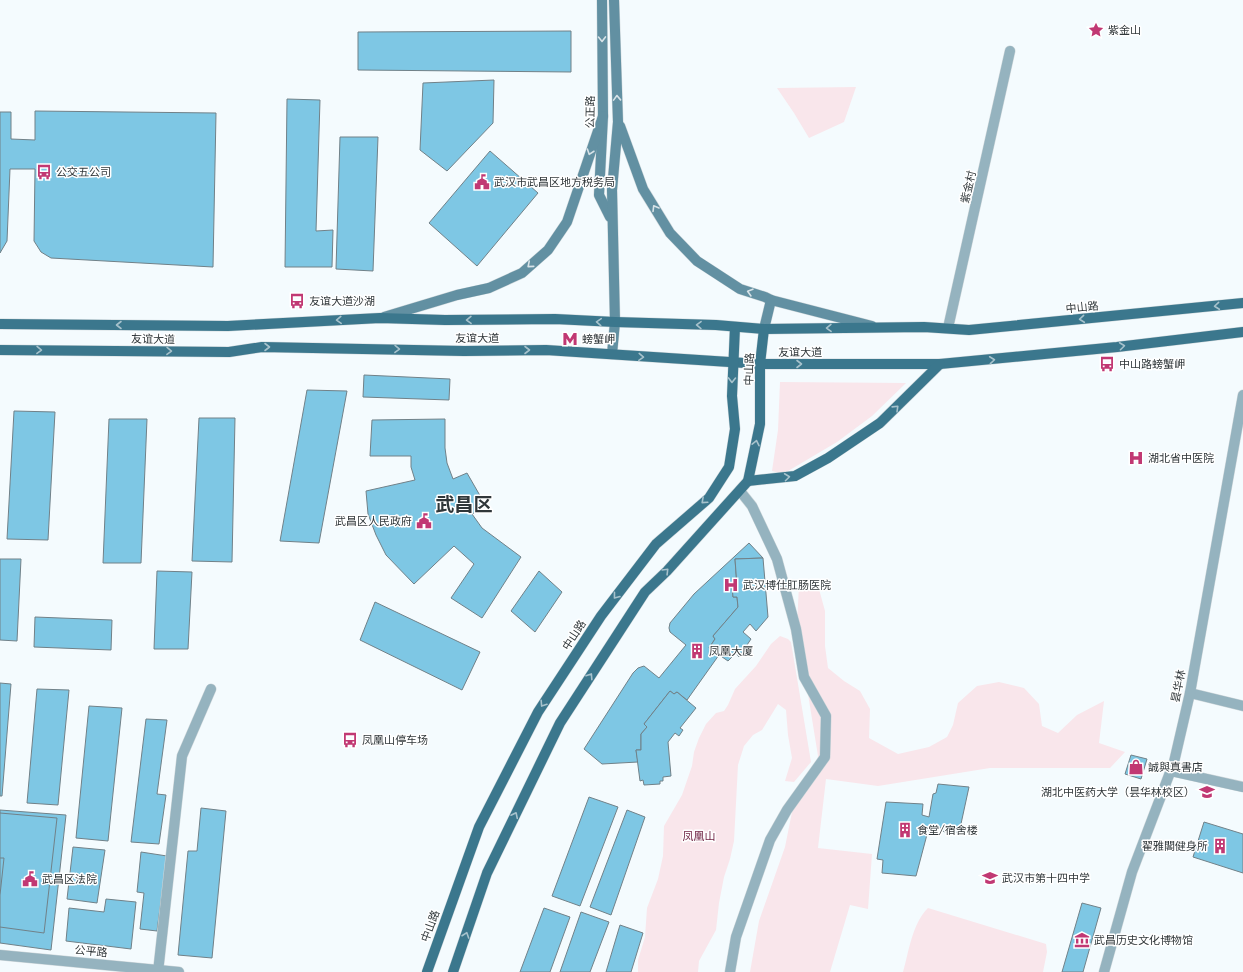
<svg xmlns="http://www.w3.org/2000/svg" width="1243" height="972" font-family="Quicksand,'Noto Sans SC',sans-serif">
<rect width="100%" height="100%" fill="#f4fbfe"/>
<!-- green -->
<g fill="#f9e6eb">
<path d="M856,87L844,122L809,138L794,113L777,88Z"/>
<path d="M780,382L906,383L872,416L837,442L783,474L772,471L778,430Z"/>
<path d="M799,584L819,589L825,611V646L828,668L844,681L860,691L870,709L869,738L898,754L929,747L947,737L953,725L958,703L977,686L999,682L1024,688L1039,704L1042,726L1058,733L1077,715L1104,701L1099,743L1125,752L1110,768H990L878,786L826,779L818,848L872,854L868,909L850,905L830,972H750L759,921L785,847L792,812L814,779L818,756L797,626Z"/>
<path d="M780,636L788,639L791,642L811,762L794,782L785,781L792,758L788,735L786,710L778,704L762,730L753,735L744,746L738,765L734,841L730,859L724,877L719,903L716,930L699,961L698,972H638V960L645,937L647,908L658,879L663,856L664,826L682,795L692,766L694,752L699,738L706,724L716,713L724,711L728,705L735,689L756,666L771,644Z"/>
<path d="M928,908L1046,944L1047,952L1043,972H903C909,951 912,924 928,908Z"/>
</g>
<!-- building -->
<g fill="#7ec7e4" stroke="#718188">
<path d="M571,31V72L358,70V32Z"/>
<path d="M494,80L493,123L447,171L420,150L423,83Z"/>
<path d="M287,99L320,100L316,231L333,230L332,267H285Z"/>
<path d="M35,111L216,113L213,267L51,258L41,252L34,241L35,169H10L7,241L0,253V112H11V139L35,140Z"/>
<path d="M340,137H378L373,271L336,269Z"/>
<path d="M490,151L538,193L477,266L429,223Z"/>
<path d="M364,375L450,379L449,400L363,397Z"/>
<path d="M307,390L347,391L319,543L280,541Z"/>
<path d="M14,411L55,412L48,540L7,539Z"/>
<path d="M199,418H235L232,562L192,561Z"/>
<path d="M109,419H147L141,563H103Z"/>
<path d="M445,419V448L447,463L453,479L467,473L486,506L472,514L482,528L521,557L482,618L451,598L474,564L454,546L414,584L386,555L376,535L368,514L366,491L415,480L411,467V456H370L372,420Z"/>
<path d="M749,543L763,558L735,559L737,586H732L733,597H737L738,607L713,636L715,639L709,648L719,655L687,700L677,692L674,694L670,691L644,724L647,727L641,734V750H636L638,762L602,764L584,749L633,673L638,668L644,666L659,678L686,645L670,632L669,628L670,623L694,594Z"/>
<path d="M763,558L768,617L756,631L750,624L743,632L751,639L739,657L736,653L728,661L709,648L715,639L713,636L738,607L737,597H733L732,586H737L735,559Z"/>
<path d="M0,559H21L17,641L0,640Z"/>
<path d="M157,571L192,572L188,649H154Z"/>
<path d="M539,571L562,592L535,632L511,611Z"/>
<path d="M375,602L480,652L462,690L360,640Z"/>
<path d="M35,617L112,620L111,650L34,647Z"/>
<path d="M0,683L11,684L2,796H0Z"/>
<path d="M37,689L69,690L58,805L27,803Z"/>
<path d="M670,691L674,694L677,692L696,708L680,728L683,730L679,736L675,733L668,742L671,776L663,777V781H660V784L644,785L643,780L640,781L636,750H641V734L647,727L644,724Z"/>
<path d="M89,706L122,708L108,841L76,838Z"/>
<path d="M146,719L167,720L157,794L166,795L159,844L131,842Z"/>
<path d="M1131,755L1147,759L1141,779L1125,774Z"/>
<path d="M938,784L969,787L959,833L951,831L949,833L942,831L941,828L929,827L916,876L882,873L883,860L877,859L886,802L923,804L922,815L929,817L933,794L936,793Z"/>
<path d="M589,797L618,807L580,906L552,896Z"/>
<path d="M201,808L226,811L212,958L178,955L188,851H197Z"/>
<path d="M0,810L66,815L51,950L0,943Z"/>
<path d="M627,810L645,817L611,915L590,907Z"/>
<path d="M0,813L57,818L44,933L0,927V895L4,858H0Z"/>
<path d="M1204,822L1243,834V873L1193,857Z"/>
<path d="M73,847L105,850L97,903L67,899Z"/>
<path d="M141,852L167,856L157,931L140,929L144,893L137,892Z"/>
<path d="M106,899L136,902L131,949L66,941L69,908L104,912Z"/>
<path d="M1082,903L1101,908L1083,972H1062Z"/>
<path d="M544,908L570,917L550,972H520Z"/>
<path d="M581,912L609,922L590,972H560Z"/>
<path d="M620,925L643,933L631,972H606Z"/>
</g>
<g fill="none" stroke-linecap="round" stroke-linejoin="round">
<!-- minor casing -->
<g stroke="#d1d8db" stroke-width="11">
<g id="minor">
<path d="M948,328L1010,51"/>
<path d="M1190,693L1243,706"/>
<path d="M1171,771L1243,787"/>
<path d="M158,972L182,756L211,689"/>
<path d="M730,972L736,937L770,840L787,810L825,757L826,716L804,677L796,629L777,559L752,506L740,491"/>
</g>
</g>
<!-- tertiary casing -->
<g stroke="#d1d8db" stroke-width="11">
<g id="tertiary">
<path d="M0,955L179,972"/>
<path d="M1104,972L1132,872L1174,762L1190,693L1243,395"/>
</g>
</g>
<!-- secondary casing -->
<g stroke="#d1d8db" stroke-width="11">
<g id="secondary">
<path d="M602,0L603,116L599,195L610,217"/>
<path d="M620,126L643,189L670,233L697,261L740,289L765,297L771,300L764,329"/>
<path d="M771,300L872,326"/>
<path d="M384,317L457,295L489,288L522,273L548,250L567,222L603,116"/>
<path d="M612,354L615,322L612,190L618,122L614,0"/>
</g>
</g>
<!-- primary casing -->
<g stroke="#d1d8db" stroke-width="11">
<g id="primary">
<path d="M0,324L228,326L380,318L445,320L555,319L615,322L716,325L764,329L924,327L969,330L1243,303"/>
<path d="M0,350L229,352L262,347L464,351L546,350L760,364H940L1117,347L1243,332"/>
<path d="M748,481L795,476L828,458L880,423L940,364"/>
<path d="M427,972L479,827L538,712L601,616L656,544L709,498L729,467L735,429L732,396L735,327"/>
<path d="M453,972L487,873L560,723L645,592L667,571L748,481L760,424V364L764,329"/>
</g>
</g>
<!-- minor -->
<use href="#minor" stroke="#95b3bf" stroke-width="10"/>
<!-- tertiary -->
<use href="#tertiary" stroke="#95b3bf" stroke-width="10"/>
<!-- secondary -->
<use href="#secondary" stroke="#6290a2" stroke-width="10"/>
<!-- primary -->
<use href="#primary" stroke="#3b778d" stroke-width="10"/>
</g>
<!-- one-way arrows -->
<defs><path id="oneway-chevron" d="M-2-3.5L2.5 0L-2 3.5" fill="none" stroke-width="1.6" stroke-linecap="round" stroke-linejoin="round"/></defs>
<g stroke="#d8e3e8">
<use href="#oneway-chevron" transform="translate(602 39) rotate(89)"/>
<use href="#oneway-chevron" transform="translate(617 98) rotate(-92)"/>
<use href="#oneway-chevron" transform="translate(590 152) rotate(109)"/>
<use href="#oneway-chevron" transform="translate(655 208) rotate(-121)"/>
<use href="#oneway-chevron" transform="translate(530 265) rotate(139)"/>
<use href="#oneway-chevron" transform="translate(750 292) rotate(-164)"/>
</g>
<g stroke="#a7c2cc">
<use href="#oneway-chevron" transform="translate(1217 306) rotate(174)"/>
<use href="#oneway-chevron" transform="translate(1082 319) rotate(174)"/>
<use href="#oneway-chevron" transform="translate(339 320) rotate(177)"/>
<use href="#oneway-chevron" transform="translate(469 320) rotate(179)"/>
<use href="#oneway-chevron" transform="translate(599 322) rotate(-176)"/>
<use href="#oneway-chevron" transform="translate(119 325) rotate(-180)"/>
<use href="#oneway-chevron" transform="translate(699 325) rotate(-179)"/>
<use href="#oneway-chevron" transform="translate(829 328) rotate(179)"/>
<use href="#oneway-chevron" transform="translate(1122 346) rotate(-7)"/>
<use href="#oneway-chevron" transform="translate(267 347)"/>
<use href="#oneway-chevron" transform="translate(397 349) rotate(1)"/>
<use href="#oneway-chevron" transform="translate(39 350) rotate(1)"/>
<use href="#oneway-chevron" transform="translate(527 350)"/>
<use href="#oneway-chevron" transform="translate(169 351) rotate(1)"/>
<use href="#oneway-chevron" transform="translate(641 357) rotate(3)"/>
<use href="#oneway-chevron" transform="translate(992 360) rotate(-6)"/>
<use href="#oneway-chevron" transform="translate(799 364)"/>
<use href="#oneway-chevron" transform="translate(732 380) rotate(91)"/>
<use href="#oneway-chevron" transform="translate(896 408) rotate(-44)"/>
<use href="#oneway-chevron" transform="translate(756 443) rotate(-78)"/>
<use href="#oneway-chevron" transform="translate(787 477) rotate(-7)"/>
<use href="#oneway-chevron" transform="translate(704 501) rotate(138)"/>
<use href="#oneway-chevron" transform="translate(666 571) rotate(-45)"/>
<use href="#oneway-chevron" transform="translate(616 596) rotate(128)"/>
<use href="#oneway-chevron" transform="translate(590 676) rotate(-57)"/>
<use href="#oneway-chevron" transform="translate(543 704) rotate(123)"/>
<use href="#oneway-chevron" transform="translate(515 815) rotate(-64)"/>
<use href="#oneway-chevron" transform="translate(466 935) rotate(-71)"/>
</g>
<!-- icons -->
<defs>
<g id="sight-bare" transform="scale(1.2)"><path d="M0-6L1.8-2.2L6-1.7L2.9 1.2L3.7 5.4L0 3.3L-3.7 5.4L-2.9 1.2L-6-1.7L-1.8-2.2Z" fill="#c13873" stroke="#fff" stroke-width="2.5" paint-order="stroke"/></g>
<g id="bus-bare" transform="scale(1.2)"><path d="M-5-6H5V4H4V6H2V4H-2V6H-4V4H-5ZM-3.5-4V0h7V-4ZM-3.5 1.2v1.5H-2V1.2ZM2 1.2v1.5H3.5V1.2Z" fill="#c13873" stroke="#fff" stroke-width="2.5" paint-order="stroke"/></g>
<g id="civic-bare" transform="scale(1.2)"><path d="M-.6-6.5H3V-4.5H.6V-3L4-1V1h2V6H-6V1h2V-1L-.6-3ZM-1.2 2.5V6h2.4V2.5Z" fill="#c13873" stroke="#fff" stroke-width="2.5" paint-order="stroke"/></g>
<g id="metro-bare" transform="scale(1.2)"><path d="M-5.5 5V-5H-3L0 0L3-5H5.5V5H3V-.5L0 4L-3-.5V5Z" fill="#c13873" stroke="#fff" stroke-width="2.5" paint-order="stroke"/></g>
<g id="hospital-bare" transform="scale(1.2)"><path d="M-5-5h3v3.5h4V-5h3V5h-3V1.5h-4V5h-3Z" fill="#c13873" stroke="#fff" stroke-width="2.5" paint-order="stroke"/></g>
<g id="building-bare" transform="scale(1.2)"><path d="M-4-6H4V6H1V3H-1V6H-4ZM-2.5-4.3h1.7v1.8h-1.7ZM.8-4.3h1.7v1.8H.8ZM-2.5-1h1.7V.8h-1.7ZM.8-1h1.7V.8H.8Z" fill="#c13873" stroke="#fff" stroke-width="2.5" paint-order="stroke"/></g>
<g id="shop-bare" transform="scale(1.2)"><path d="M-5-2.5h2.3a2.7 3.5 0 0 1 5.4 0H5L5.5 6h-11ZM-1.5-2.5h3a1.5 2.3 0 0 0-3 0Z" fill="#c13873" stroke="#fff" stroke-width="2.5" paint-order="stroke"/></g>
<g id="university-bare" transform="scale(1.2)"><path d="M0-5L7-2L0 1L-7-2ZM-4 1L0 2.5L4 1V4Q0 6-4 4Z" fill="#c13873" stroke="#fff" stroke-width="2.5" paint-order="stroke"/></g>
<g id="school-bare" transform="scale(1.2)"><path d="M0-5L7-2L0 1L-7-2ZM-4 1L0 2.5L4 1V4Q0 6-4 4Z" fill="#c13873" stroke="#fff" stroke-width="2.5" paint-order="stroke"/></g>
<g id="museum-bare" transform="scale(1.2)"><path d="M0-6L6-3V-2H-6V-3ZM-5-1h2V3h-2ZM-1-1h2V3h-2ZM3-1h2V3H3ZM-6 4H6V6H-6Z" fill="#c13873" stroke="#fff" stroke-width="2.5" paint-order="stroke"/></g>
</defs>
<g fill-rule="evenodd">
<use href="#sight-bare" x="1096" y="30"/>
<use href="#bus-bare" x="44" y="172"/>
<use href="#civic-bare" x="482" y="182"/>
<use href="#bus-bare" x="297" y="301"/>
<use href="#metro-bare" x="570" y="339"/>
<use href="#bus-bare" x="1107" y="364"/>
<use href="#hospital-bare" x="1136" y="458"/>
<use href="#civic-bare" x="424" y="521"/>
<use href="#hospital-bare" x="731" y="585"/>
<use href="#building-bare" x="697" y="651"/>
<use href="#bus-bare" x="350" y="740"/>
<use href="#shop-bare" x="1136" y="767"/>
<use href="#university-bare" x="1207" y="792"/>
<use href="#building-bare" x="905" y="830"/>
<use href="#building-bare" x="1220" y="846"/>
<use href="#school-bare" x="990" y="878"/>
<use href="#civic-bare" x="30" y="879"/>
<use href="#museum-bare" x="1082" y="940"/>
</g>
<g text-anchor="middle" dominant-baseline="central" stroke-width="3" stroke-linejoin="round" paint-order="stroke">
<!-- poi labels -->
<g font-size="11" fill="#30373a" stroke="#fff" text-anchor="start">
<text x="1108" y="30">紫金山</text>
<text x="56" y="172">公交五公司</text>
<text x="494" y="182">武汉市武昌区地方税务局</text>
<text x="309" y="301">友谊大道沙湖</text>
<text x="582" y="339">螃蟹岬</text>
<text x="1119" y="364">中山路螃蟹岬</text>
<text x="1148" y="458">湖北省中医院</text>
<text x="412" y="521" text-anchor="end">武昌区人民政府</text>
<text x="743" y="585">武汉博仕肛肠医院</text>
<text x="709" y="651">凤凰大厦</text>
<text x="362" y="740">凤凰山停车场</text>
<text x="1148" y="767">誠與真書店</text>
<text x="1195" y="792" text-anchor="end">湖北中医药大学（昙华林校区）</text>
<text x="917" y="830">食堂/宿舍楼</text>
<text x="1208" y="846" text-anchor="end">翟雅閣健身所</text>
<text x="1002" y="878">武汉市第十四中学</text>
<text x="42" y="879">武昌区法院</text>
<text x="1094" y="940">武昌历史文化博物馆</text>
</g>
<!-- street labels -->
<g font-size="11" fill="#30373a" stroke="#fff">
<text transform="translate(590 112) rotate(-89)">公正路</text>
<text transform="translate(968 187) rotate(-77)">紫金村</text>
<text transform="translate(1082 307) rotate(-6)">中山路</text>
<text x="477" y="338">友谊大道</text>
<text transform="translate(153 339) rotate(1)">友谊大道</text>
<text x="800" y="352">友谊大道</text>
<text transform="translate(749 369) rotate(-88)">中山路</text>
<text transform="translate(574 635) rotate(-57)">中山路</text>
<text transform="translate(1178 686) rotate(-79)">昙华林</text>
<text transform="translate(430 926) rotate(-70)">中山路</text>
<text transform="translate(91 951) rotate(5)">公平路</text>
</g>
<!-- park labels -->
<g font-size="11" fill="#6c1f3f" stroke="#fff">
<text x="699" y="836">凤凰山</text>
</g>
<!-- town labels -->
<g font-size="19" font-weight="bold" fill="#30373a" stroke="#fff">
<text x="464" y="504">武昌区</text>
</g>
</g>
</svg>
